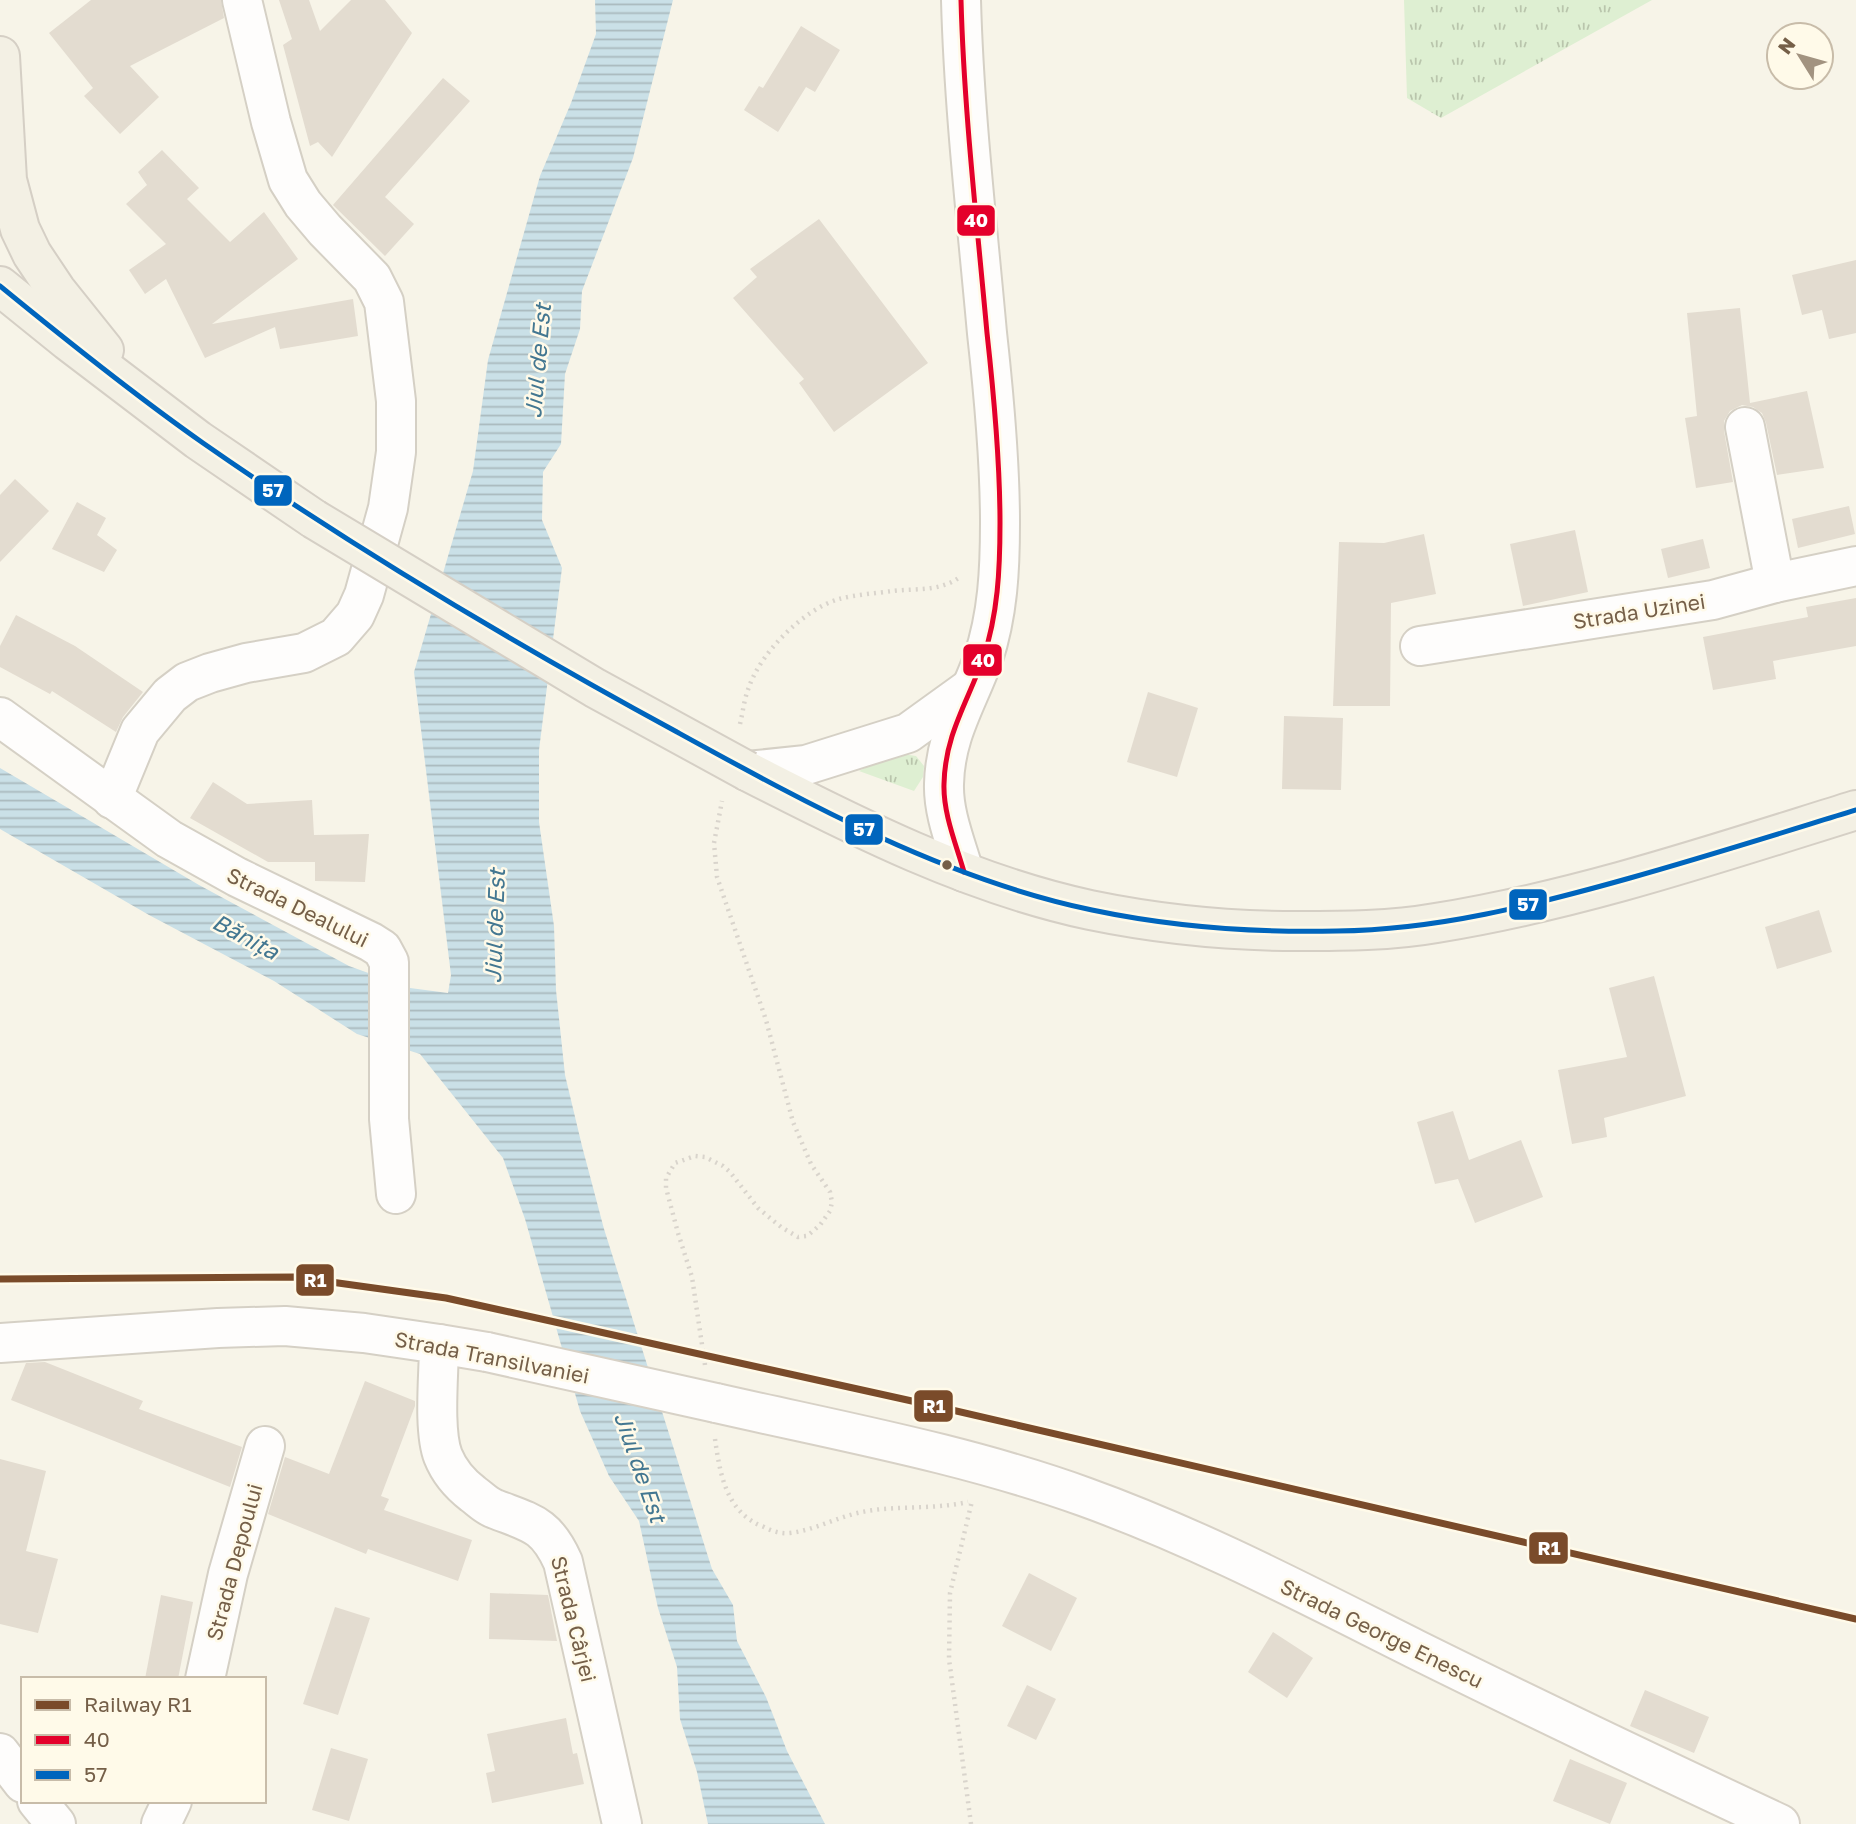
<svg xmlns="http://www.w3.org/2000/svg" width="1856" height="1824" font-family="'Golos Text',sans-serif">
<defs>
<pattern id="grass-tufts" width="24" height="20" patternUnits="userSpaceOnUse" patternTransform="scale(1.75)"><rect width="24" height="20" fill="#deefd2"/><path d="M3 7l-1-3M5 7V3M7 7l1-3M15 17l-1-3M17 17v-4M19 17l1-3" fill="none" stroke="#b9c5ac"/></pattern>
<pattern id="water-rules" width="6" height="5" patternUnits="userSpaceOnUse" patternTransform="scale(1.75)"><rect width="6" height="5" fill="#cae0e7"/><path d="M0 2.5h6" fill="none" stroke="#a9b9bd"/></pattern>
</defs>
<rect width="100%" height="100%" fill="#f7f4e8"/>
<!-- grass -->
<g fill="url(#grass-tufts)">
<path d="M1404,0H1652L1441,118L1407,98Z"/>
<path d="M896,753L916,756L924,766L923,777L914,791L859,771Z"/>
</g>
<!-- water -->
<path fill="url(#water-rules)" d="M595,0H673L633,158L582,291L580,329L565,374L561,444L543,472L542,520L562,568L539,750V822L554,926L556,990L565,1075L582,1146L604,1229L712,1569L733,1605L737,1641L766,1697L787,1751L825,1824H708L697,1772L680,1719L677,1667L658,1608L639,1521L609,1476L580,1411L525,1219L503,1158L420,1054L357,1034L274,981L149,915L0,829V768L199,885L349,966L410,988L448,993L451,975L414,672L473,471L488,360L540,176L571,103L596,34Z"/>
<!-- building -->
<g fill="#e3dcd0">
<path d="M91,0H221L224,18L130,66L159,97L120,134L84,96L93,88L49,33Z"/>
<path d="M279,0H309L320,31L351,0H385L412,33L332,157L318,142L310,146L283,45L292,39Z"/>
<path d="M801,26L840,50L815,92L806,87L778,132L744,110L759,86L763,88Z"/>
<path d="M443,78L470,101L385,197L414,224L385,256L333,205Z"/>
<path d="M162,150L199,188L187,199L230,242L264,212L298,259L212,324L353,299L358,336L280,349L275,327L205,358L166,279L145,294L129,270L166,244L126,204L147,185L138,172Z"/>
<path d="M819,219L928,363L834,432L799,383L804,379L733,298L757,277L750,269Z"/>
<path d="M1856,260V333L1829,339L1822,310L1802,315L1792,275Z"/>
<path d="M1740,308L1750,403L1807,391L1824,468L1777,475L1766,423L1762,413L1753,407L1742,405L1730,411L1724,421V431L1733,482L1696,488L1685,418L1697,416L1687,313Z"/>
<path d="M15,479L49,511L0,562V495Z"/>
<path d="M77,502L106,518L97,535L117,550L104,572L52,549Z"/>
<path d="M1849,506L1855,534L1798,548L1792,519Z"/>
<path d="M1575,530L1588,592L1523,606L1510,544Z"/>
<path d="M1424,534L1436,594L1391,603L1390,706H1333L1339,542L1384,543Z"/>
<path d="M1703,539L1710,568L1668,578L1661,549Z"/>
<path d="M1856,598V646L1773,661L1776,679L1713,690L1703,637L1808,617L1806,607Z"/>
<path d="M16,615L75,646L143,692L123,717L116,732L52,691L50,694L0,667V646Z"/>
<path d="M1148,692L1198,708L1177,777L1127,762Z"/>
<path d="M1284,716L1343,718L1341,790L1282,789Z"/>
<path d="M213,782L247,804L312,800L314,835L369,834L365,882L315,881V862H268L190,818Z"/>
<path d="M1819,910L1832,952L1777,969L1765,927Z"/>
<path d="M1654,976L1686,1096L1604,1118L1607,1137L1572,1144L1558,1070L1627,1057L1609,988Z"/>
<path d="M1453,1111L1469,1160L1521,1140L1543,1197L1475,1223L1458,1179L1435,1184L1417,1122Z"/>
<path d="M45,1362L143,1401L139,1409L242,1447L230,1487L11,1400L26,1363Z"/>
<path d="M365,1381L415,1401V1406L381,1496L389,1499L384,1510L472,1540L458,1581L368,1549L366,1554L268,1514L285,1457L329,1474Z"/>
<path d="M0,1459L46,1471L26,1551L58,1559L38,1633L0,1624Z"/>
<path d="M1029,1573L1077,1598L1051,1651L1002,1626Z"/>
<path d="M490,1593L548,1595L557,1641L489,1639Z"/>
<path d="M161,1595L193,1602L178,1679H145Z"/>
<path d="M335,1607L370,1618L338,1715L303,1704Z"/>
<path d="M1273,1632L1313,1658L1287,1698L1248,1672Z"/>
<path d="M1027,1685L1056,1699L1036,1740L1007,1726Z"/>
<path d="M1645,1690L1709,1717L1694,1753L1630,1726Z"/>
<path d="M566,1718L573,1754L577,1753L584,1784L492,1803L486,1773L495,1771L487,1734Z"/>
<path d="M331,1748L368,1759L349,1821L312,1810Z"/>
<path d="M1570,1759L1627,1783L1610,1824L1553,1801Z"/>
</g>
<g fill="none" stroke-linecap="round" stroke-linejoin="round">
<!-- street casing -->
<g stroke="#d5d0c5" stroke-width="42">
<g id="street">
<path d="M961,0C964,111 977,222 987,333C994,396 1000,459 1000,523C1000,569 998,614 983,659C967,703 945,735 944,784C943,813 956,844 964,872"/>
<path d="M1745,427L1775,583"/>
<path d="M1420,646L1713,600L1775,583L1856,566"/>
<path d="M0,717L169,839L237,877L371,942L382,949L389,962V1119L396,1194"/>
<path d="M747,771L806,765L908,733L969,689"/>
<path d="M112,799L140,731L170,695L187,682L210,673L246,663L304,653L336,637L355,615L364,595L388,508L396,452V401L384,302L372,278L325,230L303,204L288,180L271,122L242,0"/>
<path d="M0,1343L218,1328L285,1326L364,1333L439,1344C439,1373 433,1430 443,1456C449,1471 460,1484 473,1494C480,1499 486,1506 495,1509C531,1523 546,1524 563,1562L622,1824"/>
<path d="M205,1679L228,1574L265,1446"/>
<path d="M0,1753L23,1783"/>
<path d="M37,1801L56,1824"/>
<path d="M161,1824L172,1801"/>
</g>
</g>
<!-- secondary casing -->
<g stroke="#d7d1c6" stroke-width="42">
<g id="secondary">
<path d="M439,1344L487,1352"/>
<path d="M716,1403C839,1431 966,1454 1085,1497C1199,1538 1307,1595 1415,1649C1536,1709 1658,1767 1780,1824"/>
</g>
</g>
<!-- primary casing -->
<g stroke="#d5cfc5" stroke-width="42">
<g id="primary">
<path d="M0,56L7,180L20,229L32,254L56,290L104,350"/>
<path d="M0,286L68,341L198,440L314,519"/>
<path d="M747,771C856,827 969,884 1090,910C1158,924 1228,931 1297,931C1343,931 1391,931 1436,923C1579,900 1718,853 1856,810"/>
</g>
</g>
<!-- path -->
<g stroke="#d9d4cc" stroke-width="4.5" stroke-dasharray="2 5" stroke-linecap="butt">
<path d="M740,724C743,712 744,699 749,687C761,652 804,609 839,599C854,595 877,593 893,591C917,588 939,592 960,577"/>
<path d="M705,1365L692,1277L678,1233L666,1188V1178L675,1163L695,1156L705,1157L723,1166L730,1172L758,1208L781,1227L798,1237L807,1236L820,1225L830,1211L832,1202L830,1192L811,1164L793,1122L766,1020L717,877L714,843L722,801"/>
<path d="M715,1439C720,1474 726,1513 764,1527C772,1531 780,1534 790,1533C815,1530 837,1517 862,1512C896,1505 932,1510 968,1502"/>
<path d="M971,1824L949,1659L950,1593L972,1501"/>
</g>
<!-- street -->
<use href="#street" stroke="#fefdfc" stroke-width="38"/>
<!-- secondary -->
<use href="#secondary" stroke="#fefdfc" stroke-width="38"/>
<!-- primary -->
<use href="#primary" stroke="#f3f0e4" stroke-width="38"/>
<!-- secondary-bridge casing -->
<g stroke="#d7d1c6" stroke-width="42" stroke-linecap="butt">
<path id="secondary-bridge" d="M487,1352L716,1403"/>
</g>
<!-- primary-bridge casing -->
<g stroke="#d5cfc5" stroke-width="42" stroke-linecap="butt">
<path id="primary-bridge" d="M314,519L595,688L747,771"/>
</g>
<!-- secondary-bridge -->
<use href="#secondary-bridge" stroke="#fefdfc" stroke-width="38"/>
<!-- primary-bridge -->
<use href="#primary-bridge" stroke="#f3f0e4" stroke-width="38"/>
<!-- bus-1 casing -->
<g stroke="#fffae9" stroke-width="10">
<path id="bus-1" d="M961,0C964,111 977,222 987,333C994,396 1000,459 1000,523C1000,569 998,614 983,659C967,703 945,735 944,784C943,813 956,844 964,872"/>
</g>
<!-- bus-2 casing -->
<g stroke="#fffae9" stroke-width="10">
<path id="bus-2" d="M0,286C66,340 133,394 203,443C355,549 515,644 677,732C808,804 944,879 1092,910C1173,927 1254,933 1337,931C1437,930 1534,905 1630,878C1705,857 1781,833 1856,810"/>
</g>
<!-- bus-1 -->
<use href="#bus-1" stroke="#e4002b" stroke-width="5"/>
<!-- bus-2 -->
<use href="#bus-2" stroke="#0065bd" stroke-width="5"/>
<!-- rail-1 casing -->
<g stroke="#fffae9" stroke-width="12">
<path id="rail-1" d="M0,1279L295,1277L446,1298L939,1407L1856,1619"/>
</g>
<!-- rail-1 -->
<use href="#rail-1" stroke="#7a4b2a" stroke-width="7"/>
</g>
<!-- markers -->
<circle fill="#755f48" stroke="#fffae9" stroke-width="2.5" cx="947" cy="865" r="6"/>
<g text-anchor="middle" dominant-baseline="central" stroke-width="5" stroke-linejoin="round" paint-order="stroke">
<!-- street labels -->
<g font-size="21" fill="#755f48" stroke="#fffae9">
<text transform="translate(1639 611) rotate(-9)">Strada Uzinei</text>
<text transform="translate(298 907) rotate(26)">Strada Dealului</text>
<text transform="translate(492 1357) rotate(11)">Strada Transilvaniei</text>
<text transform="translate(234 1562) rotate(-75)">Strada Depoului</text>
<text transform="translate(574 1619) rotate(76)">Strada Cârjei</text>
<text transform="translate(1382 1633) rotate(26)">Strada George Enescu</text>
</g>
<!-- water labels -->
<g font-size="23" font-style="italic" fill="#437791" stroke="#fffae9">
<text transform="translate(537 361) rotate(-85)">Jiul de Est</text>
<text transform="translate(494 926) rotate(-88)">Jiul de Est</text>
<text transform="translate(246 936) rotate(28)">Bănița</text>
<text transform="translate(641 1467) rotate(71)">Jiul de Est</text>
</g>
</g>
<g stroke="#fffae9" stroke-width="2.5">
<rect x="956" y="204" width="40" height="33" rx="7" fill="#e4002b"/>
<rect x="253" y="474" width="40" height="33" rx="7" fill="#0065bd"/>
<rect x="962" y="643" width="41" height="34" rx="7" fill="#e4002b"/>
<rect x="844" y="813" width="40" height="33" rx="7" fill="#0065bd"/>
<rect x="1508" y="888" width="40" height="33" rx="7" fill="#0065bd"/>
<rect x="295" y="1263" width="40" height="34" rx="7" fill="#7a4b2a"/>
<rect x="913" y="1389" width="41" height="34" rx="7" fill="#7a4b2a"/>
<rect x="1528" y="1531" width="41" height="34" rx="7" fill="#7a4b2a"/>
</g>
<g font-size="19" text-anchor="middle" font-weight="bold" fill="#fff">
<text x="976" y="227">40</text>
<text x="273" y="497">57</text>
<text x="983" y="667">40</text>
<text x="864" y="836">57</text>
<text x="1528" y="911">57</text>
<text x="315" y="1287">R1</text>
<text x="934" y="1413">R1</text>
<text x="1549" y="1555">R1</text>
</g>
<!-- legend -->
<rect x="21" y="1677" width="245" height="126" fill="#fffae9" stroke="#c8bca9" stroke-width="2"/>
<rect x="35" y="1700" width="35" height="10" fill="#7a4b2a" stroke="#c8bca9" stroke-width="2"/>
<text x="84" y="1712" font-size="21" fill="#755f48">Railway R1</text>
<rect x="35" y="1735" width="35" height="10" fill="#e4002b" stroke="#c8bca9" stroke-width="2"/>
<text x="84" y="1747" font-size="21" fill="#755f48">40</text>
<rect x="35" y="1770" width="35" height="10" fill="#0065bd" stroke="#c8bca9" stroke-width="2"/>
<text x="84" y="1782" font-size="21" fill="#755f48">57</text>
<!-- north arrow -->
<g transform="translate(1800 56) rotate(307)"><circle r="33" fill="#fffae9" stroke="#c8bca9" stroke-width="2"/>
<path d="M0-5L12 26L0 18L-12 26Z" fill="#a29380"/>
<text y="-10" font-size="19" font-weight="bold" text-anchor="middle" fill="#755f48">N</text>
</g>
</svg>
